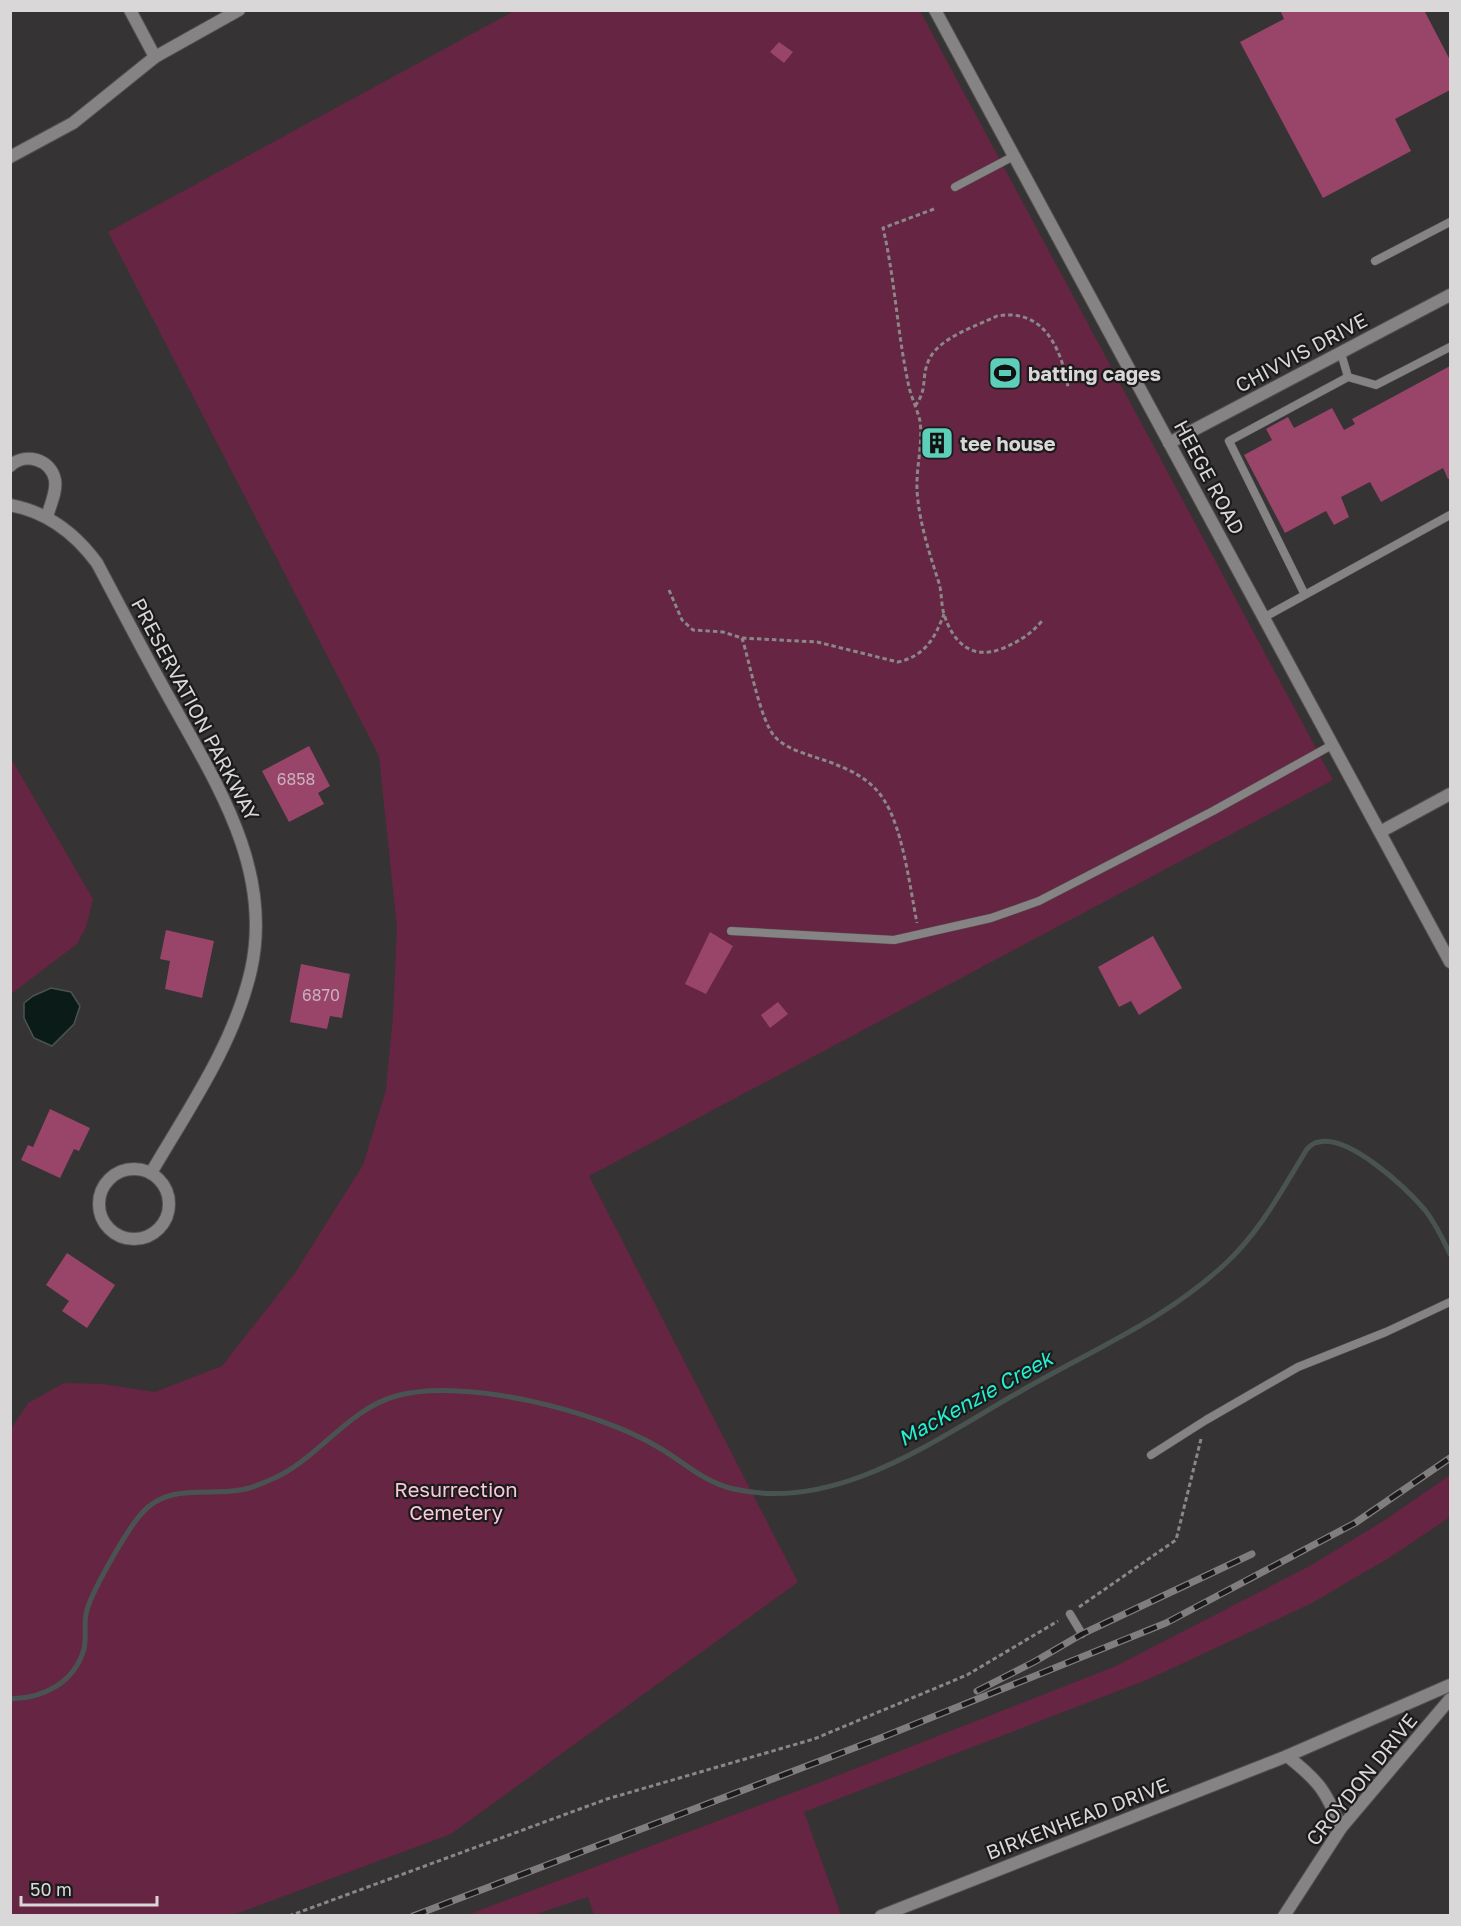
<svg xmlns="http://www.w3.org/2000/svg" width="1461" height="1926" font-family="'Golos Text',sans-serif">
<rect width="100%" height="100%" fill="#363334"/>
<!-- green -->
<g fill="#662542">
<path d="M514,11H920L1333,780L589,1176L798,1582L451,1834L233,1915L11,1916V1429L28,1403L64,1383L102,1384L155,1392L222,1366L295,1273L363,1165L386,1090L393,1015L397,928L379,756L108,232Z"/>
<path d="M10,757L93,899L86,927L77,944L11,994Z"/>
<path d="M1450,1475V1517L1389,1558L1310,1604L1149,1679L804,1812L841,1915H594L588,1897L533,1915H467L821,1782L1116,1666L1308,1567L1385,1520Z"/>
</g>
<!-- water -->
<path fill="#0b1c18" stroke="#495452" stroke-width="1.5" d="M51,988L71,992L80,1006L74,1024L52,1046L34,1038L24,1018V1003L33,996Z"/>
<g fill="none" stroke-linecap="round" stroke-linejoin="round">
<!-- stream -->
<path stroke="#495452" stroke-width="5" d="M10,1699C44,1698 74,1683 84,1649C87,1637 83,1622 87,1610C93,1589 128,1528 142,1513C168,1483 207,1496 240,1490C249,1489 261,1484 270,1480C317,1461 346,1410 396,1396C465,1377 597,1411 658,1447C684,1462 703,1482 734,1489C837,1513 936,1439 1021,1391C1092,1350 1163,1321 1224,1265C1260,1232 1282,1190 1307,1149C1310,1146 1315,1142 1319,1142C1350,1135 1406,1188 1425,1210C1435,1223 1443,1239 1450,1254"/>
</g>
<!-- building -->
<g fill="#994469">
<path d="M1280,10H1424L1450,60V90L1395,119L1411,151L1323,198L1240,42L1284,19Z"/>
<path d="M779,42L793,52L784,63L770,52Z"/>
<path d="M1450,366V478L1448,479L1443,468L1381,502L1370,482L1341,497L1349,517L1334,525L1326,511L1285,533L1244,455L1272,440L1266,429L1288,417L1294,428L1332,408L1344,430L1355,424L1352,419Z"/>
<path d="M925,428L951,430L950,457L923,455Z"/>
<path d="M309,746L330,786L318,793L324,804L289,822L262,771Z"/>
<path d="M166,930L214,941L202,998L165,989L170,961L160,959Z"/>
<path d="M710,932L733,946L706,994L685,984Z"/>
<path d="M1153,936L1182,988L1139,1015L1131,1001L1119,1007L1098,967Z"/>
<path d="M301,964L350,974L342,1018L330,1016L327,1029L290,1022Z"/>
<path d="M778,1002L788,1014L770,1028L761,1015Z"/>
<path d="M50,1109L90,1128L79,1151L74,1149L60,1178L21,1160L28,1145L33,1147Z"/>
<path d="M67,1253L115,1285L87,1328L62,1311L69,1301L46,1285Z"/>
</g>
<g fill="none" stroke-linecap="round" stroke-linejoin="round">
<!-- service casing -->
<g stroke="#525051" stroke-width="9">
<g id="service">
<path d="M955,187L1014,156"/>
<path d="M1375,261L1450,222"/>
<path d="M1341,353L1348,377"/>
<path d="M1304,593L1229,441L1348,377L1376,385L1450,347"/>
<path d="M1263,618L1450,515"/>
<path d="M731,931L894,940L991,918L1039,901L1213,811L1332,745"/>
<path d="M1151,1455L1206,1420L1298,1367L1386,1332L1450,1302"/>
<path d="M1070,1614L1082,1634"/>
</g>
</g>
<!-- minor casing -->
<g stroke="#525051" stroke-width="14">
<g id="minor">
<path d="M130,10L155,57"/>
<path d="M10,157L73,123L155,57L239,10"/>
<path d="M1169,443L1450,295"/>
<path d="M10,466C25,452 51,459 55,480C57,492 50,505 47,517"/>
<path d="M10,505C48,512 75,533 97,563C122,610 146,657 172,703C218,786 273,871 251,970C234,1044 189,1108 151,1173"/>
<path d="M1380,832L1450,794"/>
<circle cx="134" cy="1204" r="35"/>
<path d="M1287,1756C1319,1781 1326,1791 1341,1828"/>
<path d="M881,1916L1287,1756L1450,1685"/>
<path d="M1284,1916L1341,1828L1450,1699"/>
</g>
</g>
<!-- tertiary casing -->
<g stroke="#525051" stroke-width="14">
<path id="tertiary" d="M935,10L1450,962"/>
</g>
<!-- path -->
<g stroke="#8a8788" stroke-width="3" stroke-dasharray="4.5 3" stroke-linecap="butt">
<path d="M934,209L883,228C895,279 897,331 908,382C910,395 917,408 920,421C923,444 916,467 917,490C919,522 929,552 939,583C942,593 941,605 944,614C953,643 972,660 1001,649C1018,642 1030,635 1042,621"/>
<path d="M915,406C928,389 921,379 928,362C937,338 975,327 997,316C1043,308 1061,347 1068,387"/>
<path d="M669,590L682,620L693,630L723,632L742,638L817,642L898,662C925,656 935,638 944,614"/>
<path d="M742,638C750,663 760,720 775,737C789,752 819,757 837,765C855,772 873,782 884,800C903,829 910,888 917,923"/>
<path d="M1079,1607L1176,1540L1201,1439"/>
<path d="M289,1916L607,1799L814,1739L967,1675L1058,1621"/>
</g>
<!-- service -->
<use href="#service" stroke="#868384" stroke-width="8"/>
<!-- minor -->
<use href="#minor" stroke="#868384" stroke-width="12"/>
<!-- tertiary -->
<use href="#tertiary" stroke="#868384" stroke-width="12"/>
<!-- rail casing -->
<g stroke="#807e7f" stroke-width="7">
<g id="rail">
<path d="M977,1691L1034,1662L1082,1634L1252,1554"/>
<path d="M413,1916L883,1737L1166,1623L1355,1523L1450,1458"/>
</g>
</g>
<!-- rail -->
<use href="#rail" stroke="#1c1b1c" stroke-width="4.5" stroke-dasharray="14" stroke-linecap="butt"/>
</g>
<!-- icons -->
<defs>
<g id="stadium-square" transform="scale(1.725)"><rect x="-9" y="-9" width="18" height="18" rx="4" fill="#5dceb9" stroke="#1c1b1c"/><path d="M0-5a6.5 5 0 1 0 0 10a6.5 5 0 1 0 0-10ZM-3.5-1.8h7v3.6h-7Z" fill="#111"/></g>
<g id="building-square" transform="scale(1.725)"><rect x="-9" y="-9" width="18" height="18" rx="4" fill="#5dceb9" stroke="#1c1b1c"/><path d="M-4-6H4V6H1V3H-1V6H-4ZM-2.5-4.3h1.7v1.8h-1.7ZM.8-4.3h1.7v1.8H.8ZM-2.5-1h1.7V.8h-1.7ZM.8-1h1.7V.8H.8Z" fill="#111"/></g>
</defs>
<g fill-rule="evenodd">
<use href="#stadium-square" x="1005" y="373"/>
<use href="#building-square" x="937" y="443"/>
</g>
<g text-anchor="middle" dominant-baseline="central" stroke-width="4.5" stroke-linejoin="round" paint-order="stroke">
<!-- number labels -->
<g font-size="16" fill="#c9b2bc">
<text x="296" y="779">6858</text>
<text x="321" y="995">6870</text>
</g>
<!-- street labels -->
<g font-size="20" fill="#d9d7d8" stroke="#1c1b1c">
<text transform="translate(1301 352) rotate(-28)">CHIVVIS DRIVE</text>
<text transform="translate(1210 477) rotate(62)">HEEGE ROAD</text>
<text transform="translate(196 709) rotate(62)">PRESERVATION PARKWAY</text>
<text transform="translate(1361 1779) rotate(-51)">CROYDON DRIVE</text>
<text transform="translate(1077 1818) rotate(-21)">BIRKENHEAD DRIVE</text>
</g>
<!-- poi labels -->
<g font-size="20" font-weight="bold" fill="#d9d7d8" stroke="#1c1b1c" text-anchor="start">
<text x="1028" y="373">batting cages</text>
<text x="960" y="443">tee house</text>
</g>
<!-- park labels -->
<g font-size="20" fill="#fac8da" stroke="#1c1b1c">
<text x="456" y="1489">Resurrection<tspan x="456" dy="23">Cemetery</tspan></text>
</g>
<!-- water labels -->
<g font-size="21" font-style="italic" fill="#21f0d3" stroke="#1c1b1c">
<text transform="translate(975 1398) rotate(-29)">MacKenzie Creek</text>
</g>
</g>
<!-- border -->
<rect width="1461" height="1926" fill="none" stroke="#d9d7d8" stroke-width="24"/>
<!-- scale -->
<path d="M21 1896v9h136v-9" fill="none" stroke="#d9d7d8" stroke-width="3"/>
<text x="30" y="1896" font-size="18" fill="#d9d7d8" stroke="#1c1b1c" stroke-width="4.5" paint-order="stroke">50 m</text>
</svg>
